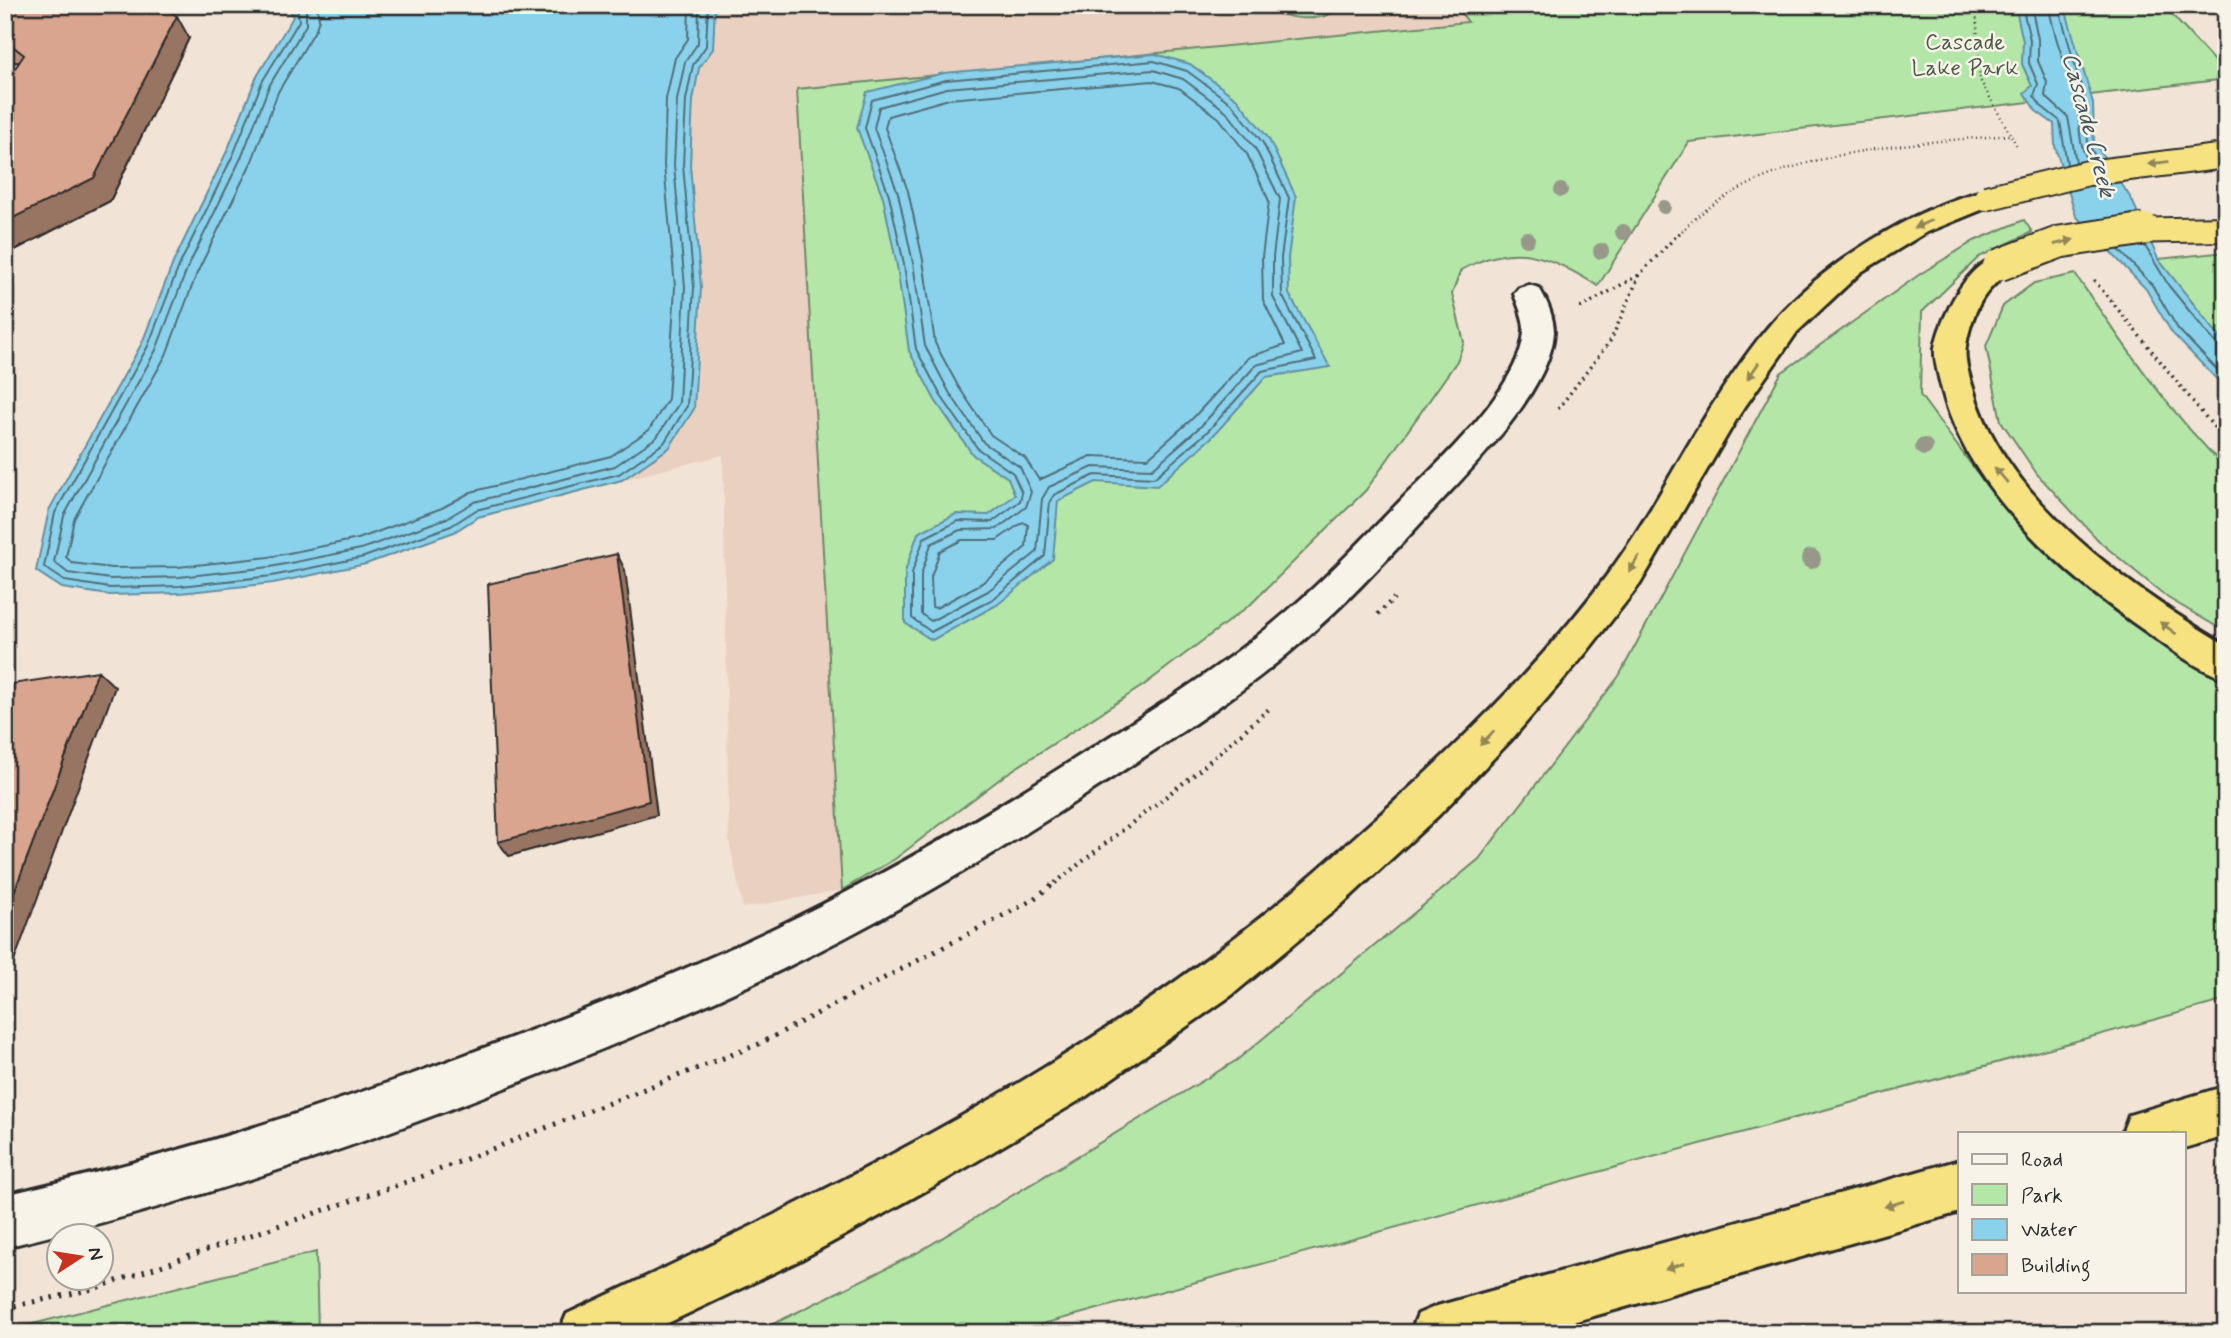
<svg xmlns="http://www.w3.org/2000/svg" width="2231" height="1338" font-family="Mynerve,sans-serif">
<rect width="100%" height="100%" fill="#f1e3d6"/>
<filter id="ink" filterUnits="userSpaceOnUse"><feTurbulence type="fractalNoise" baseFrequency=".0143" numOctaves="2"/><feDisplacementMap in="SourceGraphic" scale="14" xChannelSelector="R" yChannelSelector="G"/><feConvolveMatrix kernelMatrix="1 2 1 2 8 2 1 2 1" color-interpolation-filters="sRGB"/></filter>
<g filter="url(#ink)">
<!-- built -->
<path fill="#ead0c0" d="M634,5H1455L1469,22L797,89L842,890L743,908L729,840L723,455L622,480Z"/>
<!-- green -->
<g fill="#b3e6a7" stroke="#6f8869" stroke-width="2">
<path d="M1259,5H1343C1322,27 1281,18 1259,5Z"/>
<path d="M1455,5H2163L2226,74V79L1689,142L1598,286C1546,255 1518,240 1461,270L1452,294L1464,342L1457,361L1366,490L1251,604L1144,685L1005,775L895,859L842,890L797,89L1468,22Z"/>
<path d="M2024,220L2032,232L1979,257L1922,312L1920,395L1976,471L2110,602L2226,675V1000L1010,1333H755L915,1254L1237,1060L1479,859L1619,676L1781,373L1920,274L1974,241Z"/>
<path d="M2226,252V345L2158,259Z"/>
<path d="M2075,274C2122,342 2167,410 2226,468V632L2168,598L2101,543L2037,474L2001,421L1986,346L2003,306L2034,283Z"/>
<path d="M316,1252L318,1333H5V1331Z"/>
</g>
<!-- water -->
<g fill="#8ad2ec" stroke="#648f9f" stroke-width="2">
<path d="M289,5H715L713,49L699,68L693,100L690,165L701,287L694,409L669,448L622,480L478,517L454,532L366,564L273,583L180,593L109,595L62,588L36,571L49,510L142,343L173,263L228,149L256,78L293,17Z"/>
<path d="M2015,5H2064L2093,103L2094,142L2132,200L2158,259L2226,345V389L2172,333L2146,289L2076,216L2055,146L2054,124L2036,111L2024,93L2032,86L2022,64L2023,41Z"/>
<path d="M1155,54L1190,64L1237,99L1269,139L1296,197L1288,258L1289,294L1330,367L1266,377L1212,437L1157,486L1096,482L1058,501L1053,559L997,605L932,640L905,623V572L918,533L956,514L989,515L1015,495L1008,478L973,455L935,400L909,351L897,266L883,197L857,128L867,92L944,73Z"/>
</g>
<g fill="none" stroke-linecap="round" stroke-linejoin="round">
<!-- shore -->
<g stroke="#516e78" stroke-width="2">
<path d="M297,5L299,21L262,82L234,153L179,266L148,346L55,513L44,567L65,581L110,588L180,586L272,576L364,557L451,526L476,510L619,474L664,443L687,406L694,287L683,165L686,100L693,65L706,46L708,5"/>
<path d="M306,5V25L269,86L242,156L187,269L156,350L64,516L54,562L68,573L110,579L179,577L270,567L361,549L447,518L474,502L615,466L657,437L679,403L685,287L674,165L677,100L685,62L698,43L699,5"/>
<path d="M317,5L319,19L316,29L278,92L252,161L197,273L166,355L74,519L66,557L72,563L111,568L178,567L269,557L358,539L442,508L471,492L611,456L649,430L668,399L675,287L664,165L666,99L675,58L688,39L689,5"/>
<path d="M2022,5L2030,40L2029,63L2038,84L2034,96L2041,106L2060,121L2067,164"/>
<path d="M2031,5L2038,39V61L2047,82L2045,96L2068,117L2076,162"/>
<path d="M2049,5C2053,38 2068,68 2076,100C2081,120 2077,141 2087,159"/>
<path d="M2058,5L2086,104L2088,143L2096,158"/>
<path d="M1154,61L1187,71L1232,104L1263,143L1289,198L1281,258L1282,295L1316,360L1262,371L1207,432L1154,478L1095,475L1054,495L1050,501L1045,556L993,599L931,632L912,618V573L924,538L958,521L992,522L1020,501L1022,493L1013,473L978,449L941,396L916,349L904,264L889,195L865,128L872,100L946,80Z"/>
<path d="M1153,70L1183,79L1226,111L1255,148L1280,199L1273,257V297L1302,353L1256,365L1201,426L1152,469L1093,467L1049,487L1042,499L1037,552L988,591L931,621L921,614V575L931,544L960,530L997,529L1026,507L1031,492L1020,467L984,443L949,392L925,346L913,263L898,193L874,128L879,107L947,88Z"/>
<path d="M1152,81L1179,88L1219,118L1247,154L1269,201L1262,257L1263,300L1285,345L1249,357L1193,418L1148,458L1091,456L1039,480L1025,458L991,435L958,386L935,343L923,260L908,191L885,128L888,116L949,99Z"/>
<path d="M2145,246L2169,286L2218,346L2226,348"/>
<path d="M2119,250L2152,285L2178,329L2226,379"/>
<path d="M1023,522L1028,525L1026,547L982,583L936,608L932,607L931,577L940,551L962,540H997Z"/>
</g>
<!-- minor casing -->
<g stroke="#2b2b2b" stroke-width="6">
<path id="minor" d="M1529,285L1539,288C1547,300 1554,318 1554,332C1551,386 1481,459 1445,497C1398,547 1351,600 1298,645C1236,699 1165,743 1096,788C996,854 892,916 783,969C695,1012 604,1049 512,1085C347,1151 179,1206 5,1247V1195C161,1159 312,1112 462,1056C572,1016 680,974 785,923C884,875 980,819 1073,760C1140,717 1209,676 1270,626C1318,587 1360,542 1403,498C1441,460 1523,385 1524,329C1524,318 1518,305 1514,294L1519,288Z"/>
</g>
<!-- motorway casing -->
<g stroke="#2b2b2b" stroke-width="6">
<g id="motorway">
<path d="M1986,190L1996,192L1999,198L1996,204L1925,233L1861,272L1797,332L1739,415L1640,584L1585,654L1511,740L1439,815L1341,905L1232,995L1085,1097L945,1180L798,1261L647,1333H559L567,1314C828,1192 1096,1063 1315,872C1422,779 1529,682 1613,567C1649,518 1677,461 1710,409C1729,379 1751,346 1775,319C1825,263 1913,208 1986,190Z"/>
<path d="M1999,256L2009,259L2013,265C2007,274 1998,280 1991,288C1977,302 1969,327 1966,346C1964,360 1969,375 1973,388C2003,498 2131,589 2226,645V679C2198,670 2172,650 2148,633C2067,577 1967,490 1942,390C1939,377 1934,362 1935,348C1937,335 1943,320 1949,308C1959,287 1976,262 1999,256Z"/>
<path d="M2226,1086V1136L2184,1148V1133H2122L2129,1115Z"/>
<path d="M1960,1160V1212L1534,1333H1410L1418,1314L1437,1306Z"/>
</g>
</g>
<!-- path-far3 -->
<g stroke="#2b2b2b" stroke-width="2.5" stroke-dasharray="1 3.5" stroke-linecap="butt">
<path d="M1976,5L1980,80L2018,148"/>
<path d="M1682,231C1760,150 1906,144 2011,135"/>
</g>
<!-- path-far2 -->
<g stroke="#2b2b2b" stroke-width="3.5" stroke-dasharray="2 4.5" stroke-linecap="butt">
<path d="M2094,280L2226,442"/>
<path d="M1580,308L1639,275"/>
<path d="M1558,409L1611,340L1640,274L1683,229"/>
</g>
<!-- path-far1 -->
<g stroke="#2b2b2b" stroke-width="4.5" stroke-dasharray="2 5" stroke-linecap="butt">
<path d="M1378,614L1394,598"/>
<path d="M1055,883L1196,773L1269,709"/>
</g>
<!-- path -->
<path stroke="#2b2b2b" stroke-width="5" stroke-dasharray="2.5 7" stroke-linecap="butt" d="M5,1308L93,1289L418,1178L759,1044L1031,901L1057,881"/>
<!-- minor -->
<use href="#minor" fill="#f7f3e8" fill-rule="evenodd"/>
<!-- motorway -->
<use href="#motorway" fill="#f6e281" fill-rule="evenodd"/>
<!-- motorway-bridge-far1 casing -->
<g stroke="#2b2b2b" stroke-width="28" stroke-linecap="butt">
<g id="motorway-bridge-far1">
<path d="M1986,198L2088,173L2226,156"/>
<path d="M2123,231L2226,229"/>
</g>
</g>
<!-- motorway-bridge casing -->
<g stroke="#2b2b2b" stroke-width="35" stroke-linecap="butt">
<path id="motorway-bridge" d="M1999,265L2060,242L2144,229"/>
</g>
<!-- motorway-bridge-far1 -->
<use href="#motorway-bridge-far1" stroke="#f6e281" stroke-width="24"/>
<!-- motorway-bridge -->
<use href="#motorway-bridge" stroke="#f6e281" stroke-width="31"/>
</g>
<!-- trees -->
<g fill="#979889">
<circle cx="1561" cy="190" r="7"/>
<circle cx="1664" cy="207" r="7"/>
<circle cx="1623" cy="232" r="8"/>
<circle cx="1527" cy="239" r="8"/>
<circle cx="1601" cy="251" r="8"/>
<circle cx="1924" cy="447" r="9"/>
<circle cx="1811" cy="559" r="10"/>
</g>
<!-- wall -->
<path fill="#bb8e7a" stroke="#2b2b2b" stroke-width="2" d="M5,5L189,38L110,201L5,255V83L20,62L5,63Z"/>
<!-- shaded-wall -->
<g fill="#987463" stroke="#2b2b2b" stroke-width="2">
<path d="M177,16L189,38L110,201L5,255V222Z"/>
<path d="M617,554L625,570L657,815L509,856L498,842Z"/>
<path d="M98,671L115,687L5,986V916Z"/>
</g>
<!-- building -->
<g fill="#d9a58e" stroke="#2b2b2b" stroke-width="2">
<path d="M5,5H160L177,16L94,178L5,222V83L24,55L5,40Z"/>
<path d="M617,554L649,801L498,842L488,584Z"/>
<path d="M98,671L5,916V685Z"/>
</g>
<!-- one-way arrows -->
<defs><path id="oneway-solid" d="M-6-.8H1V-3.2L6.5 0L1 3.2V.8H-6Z" transform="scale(1.75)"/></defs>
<g fill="#908656">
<use href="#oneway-solid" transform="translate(2158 163) rotate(173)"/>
<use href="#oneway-solid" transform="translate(1923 224) rotate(157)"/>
<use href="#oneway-solid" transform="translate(2064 242) rotate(-14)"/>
<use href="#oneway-solid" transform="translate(1753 371) rotate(125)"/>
<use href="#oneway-solid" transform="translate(2001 475) rotate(-130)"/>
<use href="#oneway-solid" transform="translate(1634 564) rotate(121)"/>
<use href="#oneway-solid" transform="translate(2168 628) rotate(-144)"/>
<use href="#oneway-solid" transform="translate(1487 738) rotate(134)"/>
<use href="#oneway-solid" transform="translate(1894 1204) rotate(164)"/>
<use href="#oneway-solid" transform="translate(1675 1266) rotate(164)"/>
</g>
</g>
<g text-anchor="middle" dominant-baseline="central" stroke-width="5" stroke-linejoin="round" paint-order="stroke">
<!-- far-park labels -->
<g font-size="23" fill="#4d5a4a" stroke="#f7f3e8">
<text x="1965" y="43">Cascade<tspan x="1965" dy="26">Lake Park</tspan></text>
</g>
<!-- far-water labels -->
<g font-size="24" font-style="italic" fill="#43555b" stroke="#f7f3e8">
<text transform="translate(2088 125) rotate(75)">Cascade Creek</text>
</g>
</g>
<!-- margin -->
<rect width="2231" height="1338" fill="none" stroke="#f7f3e8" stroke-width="28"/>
<rect x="14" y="14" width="2203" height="1310" fill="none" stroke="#2b2b2b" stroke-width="2.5" filter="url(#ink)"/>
<!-- legend -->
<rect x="1958" y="1132" width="228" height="161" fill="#f7f3e8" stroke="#a5a39c" stroke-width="2"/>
<rect x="1972" y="1154" width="35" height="10" fill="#f7f3e8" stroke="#a5a39c" stroke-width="2"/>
<text x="2021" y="1166" font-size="21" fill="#2b2b2b">Road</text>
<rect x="1972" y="1184" width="35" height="21" fill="#b3e6a7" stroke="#a5a39c" stroke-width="2"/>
<text x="2021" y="1202" font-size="21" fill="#2b2b2b">Park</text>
<rect x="1972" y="1219" width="35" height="21" fill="#8ad2ec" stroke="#a5a39c" stroke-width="2"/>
<text x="2021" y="1236" font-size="21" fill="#2b2b2b">Water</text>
<rect x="1972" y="1254" width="35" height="21" fill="#d9a58e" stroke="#a5a39c" stroke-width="2"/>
<text x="2021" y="1272" font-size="21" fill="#2b2b2b">Building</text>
<!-- north arrow -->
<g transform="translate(80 1257) rotate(78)"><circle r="33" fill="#f7f3e8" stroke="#a5a39c" stroke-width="2"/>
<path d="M0-5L12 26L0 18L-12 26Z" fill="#c8321e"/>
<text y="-10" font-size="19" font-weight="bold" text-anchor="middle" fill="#2b2b2b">N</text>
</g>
</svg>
